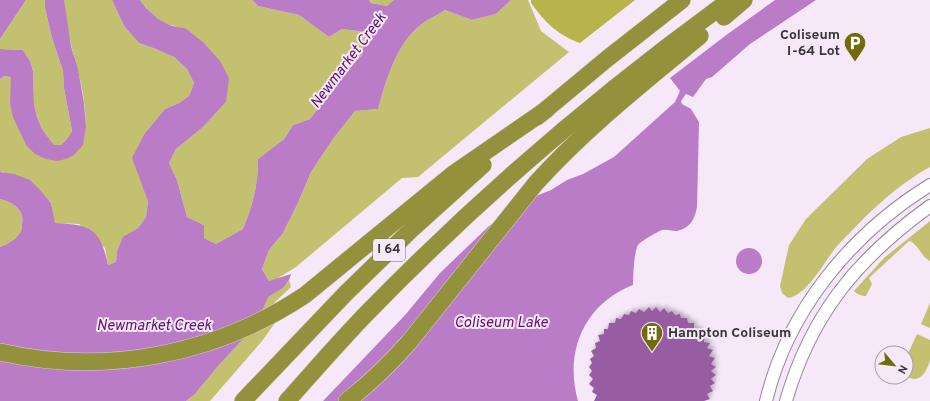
<svg xmlns="http://www.w3.org/2000/svg" width="930" height="401" font-family="Overpass,sans-serif">
<defs>
<filter id="shadow"><feDropShadow dx="2.5" dy="-2.5" stdDeviation="2" flood-color="#0004"/></filter>
</defs>
<rect width="100%" height="100%" fill="#f6e8f8"/>
<!-- green -->
<g fill="#c3c16f">
<path d="M26,0H45V8L52,38L63,71L64,88L72,131L67,139L61,145H54L42,129L37,117L34,104L33,71L30,61L23,50L0,49V39Z"/>
<path d="M64,0H112L124,26L139,43L156,49L174,57L187,69L194,83L189,96L179,103L165,109L145,133L148,201L146,217L138,228L123,238L117,251L116,262L108,265L105,248L79,224L54,223L51,202L3,172H0V79L4,76L11,77C11,100 17,124 26,145L74,155C76,152 80,149 82,145C83,143 84,139 84,137C92,92 65,44 64,0Z"/>
<path d="M140,0H252L258,6L299,15L329,37L342,29L366,32L362,55L346,72L310,119L293,125L284,139L258,159C258,186 253,204 243,229L216,244L204,238V225L187,217L177,180L169,163L176,149L203,127L226,102L185,28C163,25 153,18 140,0Z"/>
<path d="M369,0H394L387,6L371,3Z"/>
<path d="M511,0H528L541,31L569,52L418,177L402,178L296,267L275,280L269,281L262,269L269,250L283,233L297,205L311,172L333,139L355,111L378,109C387,78 396,43 423,23C430,18 438,15 445,10L472,20L496,14Z"/>
<path d="M930,128V167C906,180 885,198 865,217C856,227 846,236 837,246C825,260 808,295 788,298L782,293L780,286L789,245L806,219L867,159L901,137Z"/>
<path d="M0,199C13,202 25,210 22,224C22,227 22,230 20,233C15,240 8,244 0,247Z"/>
<path d="M930,221V261C921,257 918,243 909,241L869,278L872,284L866,296C863,296 856,294 854,291L884,258Z"/>
<path d="M289,280L291,287L274,303L275,323L262,341L210,401H186L195,394L219,365L256,325L267,297L283,288Z"/>
<path d="M930,303V328L921,324Z"/>
<path d="M917,334L930,340C930,346 930,354 930,360C927,372 919,385 906,376V358Z"/>
</g>
<!-- forest -->
<path fill="#b7b44c" d="M531,0H635L580,43C557,35 545,22 531,3Z"/>
<!-- water -->
<g fill="#ba7cc6">
<path d="M0,0H26L0,39Z"/>
<path d="M45,0H64L71,46L78,69L84,103L86,127L83,145L74,155L66,159L57,161L46,159L35,154L26,145L13,117L10,104L11,77L4,76L0,79V49L23,50L30,61L33,71L34,104L37,117L42,129L54,145H61L67,139L72,131L64,88L63,71L52,38L45,8Z"/>
<path d="M112,0H140L146,8L158,19L172,26L185,28L203,42L220,61L229,78L226,102L203,127L176,149L169,163L177,180L187,217L204,225V238L216,244L243,229C253,204 258,186 258,159L284,139L293,125L310,119L346,72L362,55L366,32L342,29L329,37L299,15L258,6L252,0H369L371,3L387,6L394,0H511L496,14L472,20L445,10C438,15 430,18 423,23C396,43 387,78 378,109L355,111L333,139L311,172L297,205L283,233L269,250L262,269L269,281L291,274L289,280L283,288L268,297L256,325L219,365L195,394L186,401H0V247C8,244 15,240 20,233C22,230 22,227 22,224C25,210 13,202 0,199V172L14,174L30,180L41,191L51,203L55,223C90,225 100,227 108,265L116,262L117,251L123,237L138,228L146,217L148,201L132,158L145,133L165,109L179,103L189,96L194,83L187,69L174,57L156,49L139,43L124,26Z"/>
<path d="M775,0H816L750,44L712,77L706,79L693,97L686,94L681,101L682,104L691,109L699,122L697,207C695,218 691,228 677,231C672,231 667,229 662,230C657,232 641,241 638,245C634,251 633,277 633,285C584,304 564,352 578,401H323L406,314L440,273L489,226L526,200L551,190L567,180L583,174L614,157L675,102L680,91L670,78L725,36Z"/>
<circle cx="749" cy="261" r="13"/>
</g>
<!-- building -->
<path fill="#985ca3" filter="url(#shadow)" d="M649,307L652,311L656,307L660,312L664,308L668,313L672,311L675,315L680,314L681,318H687L688,323H694V329H700V335H705L704,342L710,343L707,348L713,350L709,356L715,358L711,364L716,367L711,371L716,375L711,379L715,383L710,386L713,391L707,394L710,399L704,401H594L597,395L592,392L594,388L589,384L593,379L589,375L592,371L589,367L592,363L590,359L594,356L591,351L596,348L595,343L600,341L598,335L604,334V329H608L609,323H615L616,318L621,319L624,314L629,315L631,311L636,313L639,309L644,312Z"/>
<g fill="none" stroke-linecap="round" stroke-linejoin="round">
<!-- tertiary casing -->
<g stroke="#928694" stroke-width="14">
<g id="tertiary">
<path d="M766,401C788,310 851,234 930,185"/>
<path d="M786,401C811,314 858,258 930,206"/>
</g>
</g>
<!-- motorway casing -->
<g stroke="#d3d2d4" stroke-width="18">
<g id="motorway">
<path d="M724,17L744,0"/>
<path d="M537,117L608,58L682,0"/>
<path d="M0,352C105,376 215,355 305,295L453,174L546,110"/>
<path d="M243,401L346,293L412,229L483,165"/>
<path d="M287,401C313,372 339,342 366,314C478,199 600,94 730,0"/>
<path d="M347,401C370,383 391,363 410,341L536,183C586,128 643,83 700,36"/>
</g>
</g>
<!-- tertiary -->
<use href="#tertiary" stroke="#fff" stroke-width="12"/>
<!-- motorway -->
<use href="#motorway" stroke="#94913c" stroke-width="17"/>
</g>
<!-- icons -->
<defs>
<g id="parking-pin" transform="scale(1.15)"><path d="M0 17L-7.5 6A9.5 9.5 0 1 1 7.5 6Z" fill="#706c0b" stroke="#f6e8f8"/><path d="M-3.5-5.5H1a3.5 3.5 0 0 1 0 7H-1V5.5H-3.5ZM-1-3.4V-.6H.8a1.4 1.4 0 0 0 0-2.8Z" fill="#fff"/></g>
<g id="building-pin" transform="scale(1.15)"><path d="M0 17L-7.5 6A9.5 9.5 0 1 1 7.5 6Z" fill="#706c0b" stroke="#f6e8f8"/><path d="M-4-6H4V6H1V3H-1V6H-4ZM-2.5-4.3h1.7v1.8h-1.7ZM.8-4.3h1.7v1.8H.8ZM-2.5-1h1.7V.8h-1.7ZM.8-1h1.7V.8H.8Z" fill="#fff"/></g>
</defs>
<g fill-rule="evenodd">
<use href="#parking-pin" x="855" y="43"/>
<use href="#building-pin" x="652" y="333"/>
</g>
<g text-anchor="middle" dominant-baseline="central" stroke-width="4" stroke-linejoin="round" paint-order="stroke">
<!-- shield labels -->
<rect fill="#f6e8f8" stroke="#726a73" stroke-width="1" x="373" y="239" width="32" height="22" rx="3"/>
<g font-size="13" font-weight="bold" fill="#39343a">
<text x="389" y="250">I 64</text>
</g>
<!-- poi labels -->
<g font-size="14" font-weight="bold" fill="#39343a" stroke="#f6e8f8" text-anchor="end">
<text x="840" y="35">Coliseum<tspan x="840" dy="16">I-64 Lot</tspan></text>
<text x="668" y="333" text-anchor="start">Hampton Coliseum</text>
</g>
<!-- water labels -->
<g font-size="15" font-style="italic" fill="#60116d" stroke="#f6e8f8">
<text transform="translate(349 61) rotate(-53)">Newmarket Creek</text>
<text x="501" y="323">Coliseum Lake</text>
<text x="154" y="326">Newmarket Creek</text>
</g>
</g>
<!-- north arrow -->
<g transform="translate(894 365) rotate(118)"><circle r="19" fill="#f6e8f8" stroke="#aaa0ac"/>
<path d="M0-3L7 15L0 10L-7 15Z" fill="#706c0b"/>
<text y="-6" font-size="11" font-weight="bold" text-anchor="middle" fill="#39343a">N</text>
</g>
</svg>
